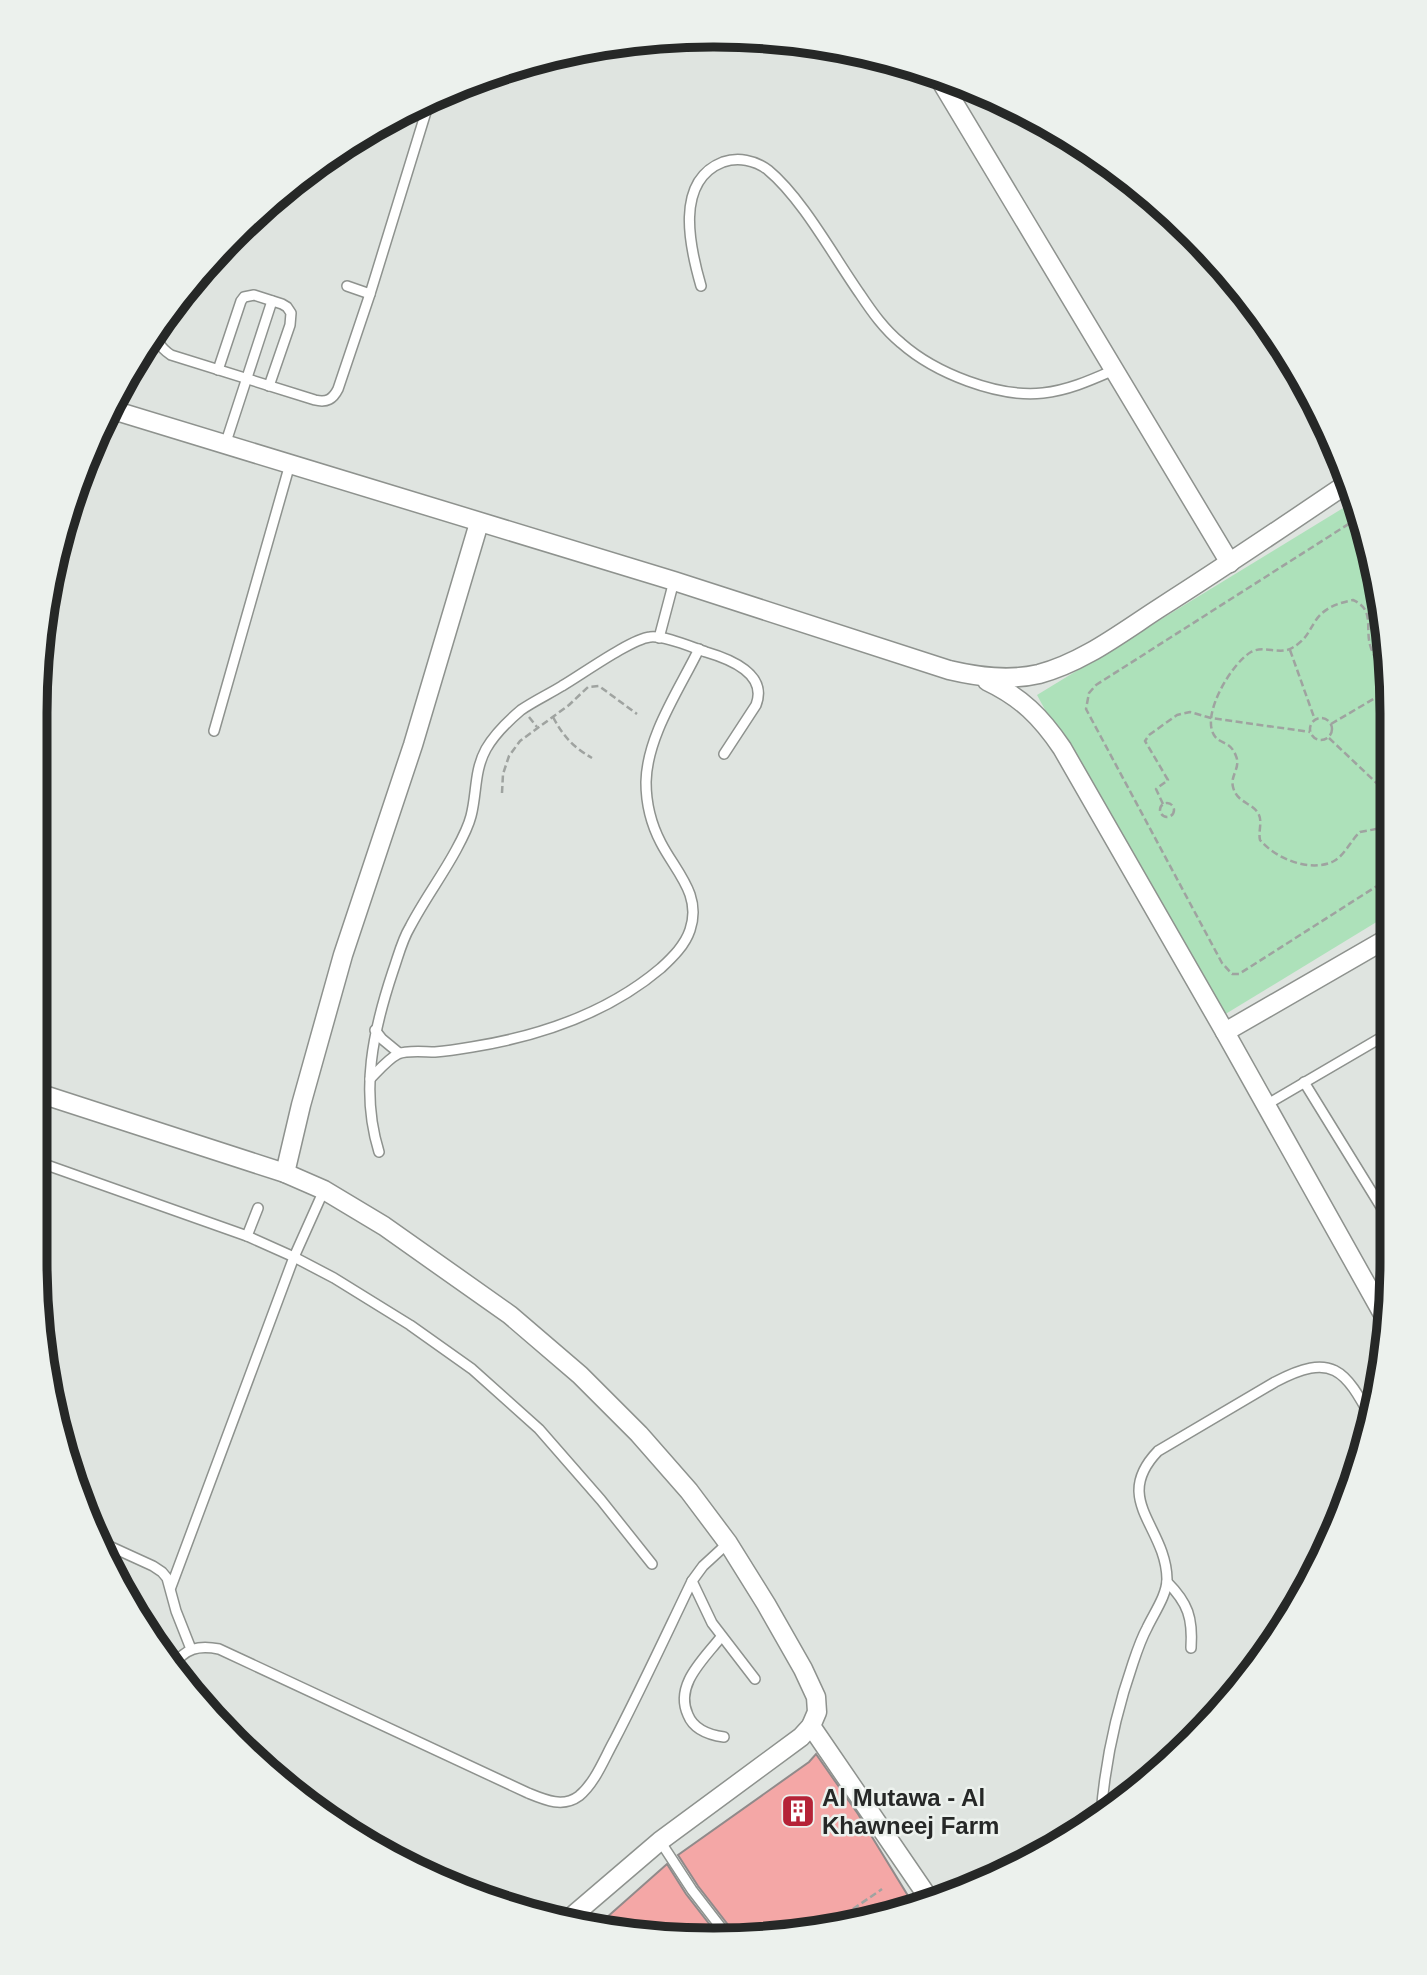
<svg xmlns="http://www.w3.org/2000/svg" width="1427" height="1975" font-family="Arial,sans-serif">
<rect width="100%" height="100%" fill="#dfe4e0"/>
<!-- green -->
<path fill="#ade1ba" d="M1353,502L1386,625L1388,915L1214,1021L1037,695Z"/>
<!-- building -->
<g fill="#f4a7a6" stroke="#908a8a" stroke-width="2">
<path d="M816,1754L858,1814L913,1904L802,1934H733L732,1930L698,1886L678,1855L809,1762Z"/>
<path d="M667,1864L686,1894L717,1934H625L597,1926Z"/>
</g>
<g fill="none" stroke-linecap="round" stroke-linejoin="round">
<!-- service casing -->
<g stroke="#8e928e" stroke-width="12">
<g id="service">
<path d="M347,286L370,294"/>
<path d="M701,286C690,248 674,181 723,162C738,157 755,160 768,170C802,198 834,257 860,294C872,312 884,329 901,343C935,373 998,398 1043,393C1069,390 1091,380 1114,370"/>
<path d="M159,326C156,340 159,347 171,355L315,400C327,403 333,399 338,389L370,294L430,99"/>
<path d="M218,370L241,301L244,297L254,295L282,304L287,307L291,313L290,325L269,386"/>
<path d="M225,445L272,301"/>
<path d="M659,638L674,581"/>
<path d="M214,731L290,464"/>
<path d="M375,1030L382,1039L399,1053"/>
<path d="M370,1079C378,1071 388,1059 398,1054C407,1050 424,1052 435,1052C447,1051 460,1049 472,1047C540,1036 608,1013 661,968C673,957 685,945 690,930C702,895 676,872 661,843C651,824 646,803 646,782C647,736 679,690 699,649"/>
<path d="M1304,1082L1386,1215"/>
<path d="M1266,1105L1389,1033"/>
<path d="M379,1152C360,1091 373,1031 393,971C398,957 402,940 410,927C424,900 442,876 456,850C462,839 468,828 471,816C477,793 474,771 486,749C494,735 508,721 521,710C534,701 549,694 562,686C581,675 631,639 650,637C664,635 691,647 706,652C730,659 768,674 756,705L724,754"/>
<path d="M41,1163L247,1236L294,1257L334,1278L410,1325L472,1369L539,1429L601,1500L652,1564"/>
<path d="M247,1236L258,1208"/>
<path d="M107,1545L153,1566L162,1572L167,1578L176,1611L191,1649"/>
<path d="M692,1581L712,1623L755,1679"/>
<path d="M1167,1582C1188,1603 1193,1618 1191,1648"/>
<path d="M171,1587L294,1257L324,1190"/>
<path d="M721,1637C704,1659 674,1685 688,1715C694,1730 709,1735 724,1737"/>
<path d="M173,1666C185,1648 199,1645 219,1649L528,1793C545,1800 563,1808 579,1796C595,1783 604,1759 614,1741C641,1689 666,1635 692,1581L703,1566L728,1543"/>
<path d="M1101,1815C1105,1762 1116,1712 1133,1663C1137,1651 1141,1639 1147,1628C1154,1613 1167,1595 1167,1579C1166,1526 1111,1500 1158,1451L1275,1382C1332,1352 1345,1369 1372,1420"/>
<path d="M660,1841L692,1890L726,1934"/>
</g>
</g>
<!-- minor casing -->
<g stroke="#8e928e" stroke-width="21">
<g id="minor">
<path d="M936,73L1230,563"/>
<path d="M116,411L674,581L949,670C979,677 1009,681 1039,674C1084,662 1122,632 1161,607C1224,567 1286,525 1348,483"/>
<path d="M987,681C1021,697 1041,717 1062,748L1225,1032L1388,1323"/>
<path d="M1225,1032L1388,938"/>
<path d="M35,1092L285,1173L324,1190L384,1226L510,1315L580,1375L639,1434L689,1491L728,1543L766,1604L803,1669L816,1697L817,1712L811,1726L801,1737L660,1841L570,1918"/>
<path d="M285,1173L301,1105L343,955L413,745L479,523"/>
<path d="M811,1726L930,1900"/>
</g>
</g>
<!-- path -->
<g stroke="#9fa3a0" stroke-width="2.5" stroke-dasharray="7 3.5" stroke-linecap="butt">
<path d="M1358,518L1096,685L1089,693L1086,709L1222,963L1232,974H1239L1388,879"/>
<path d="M1290,650L1315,720"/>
<path d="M1386,679C1381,669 1375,659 1371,648C1364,629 1376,610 1353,600C1339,603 1325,607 1316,620C1308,632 1307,639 1292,648C1280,655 1263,645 1251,652C1232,663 1201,714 1214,735C1220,745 1230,740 1236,756C1241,768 1230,775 1233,787C1237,803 1251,802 1258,813C1263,821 1258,831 1260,840C1276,859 1311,873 1334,861C1345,855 1351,840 1360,832L1387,827"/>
<path d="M529,717L537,727"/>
<path d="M553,717C563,736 573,747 592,758"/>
<circle cx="1321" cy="729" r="11"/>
<path d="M1331,724L1387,691"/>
<path d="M1329,738L1387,793"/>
<path d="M502,793L503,774L509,756L520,741L569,705L588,687L599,686L637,714"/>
<circle cx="1167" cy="810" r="7"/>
<path d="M1163,804L1156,789L1168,780L1145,741L1149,735L1177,715L1190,712L1211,718L1310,732"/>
<path d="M827,1927L882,1889"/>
</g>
<!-- service -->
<use href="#service" stroke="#fff" stroke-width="9"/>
<!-- minor -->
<use href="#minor" stroke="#fff" stroke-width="18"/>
</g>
<!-- icons -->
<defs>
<g id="building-square" transform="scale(1.75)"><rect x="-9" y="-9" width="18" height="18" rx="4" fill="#b52337" stroke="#ecf1ed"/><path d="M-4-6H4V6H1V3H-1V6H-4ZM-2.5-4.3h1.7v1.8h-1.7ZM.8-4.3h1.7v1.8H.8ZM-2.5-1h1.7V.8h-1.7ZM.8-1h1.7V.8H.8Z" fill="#fff"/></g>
</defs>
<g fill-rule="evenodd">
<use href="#building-square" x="798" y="1811"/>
</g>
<g text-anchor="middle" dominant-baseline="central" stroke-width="5" stroke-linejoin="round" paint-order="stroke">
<!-- poi labels -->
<g font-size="24" font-weight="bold" fill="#262827" stroke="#ecf1ed" text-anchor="start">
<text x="822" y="1797">Al Mutawa - Al<tspan x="822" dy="28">Khawneej Farm</tspan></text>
</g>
</g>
<!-- crop -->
<path d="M0 0H1427V1975H0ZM713 47H714A666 666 0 0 1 1380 713V1262A666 666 0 0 1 714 1928H713A666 666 0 0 1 47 1262V713A666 666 0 0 1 713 47Z" fill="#ecf1ed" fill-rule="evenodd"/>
<path fill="none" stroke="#262827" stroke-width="9" d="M713 47H714A666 666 0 0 1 1380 713V1262A666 666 0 0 1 714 1928H713A666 666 0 0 1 47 1262V713A666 666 0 0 1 713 47Z"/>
</svg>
